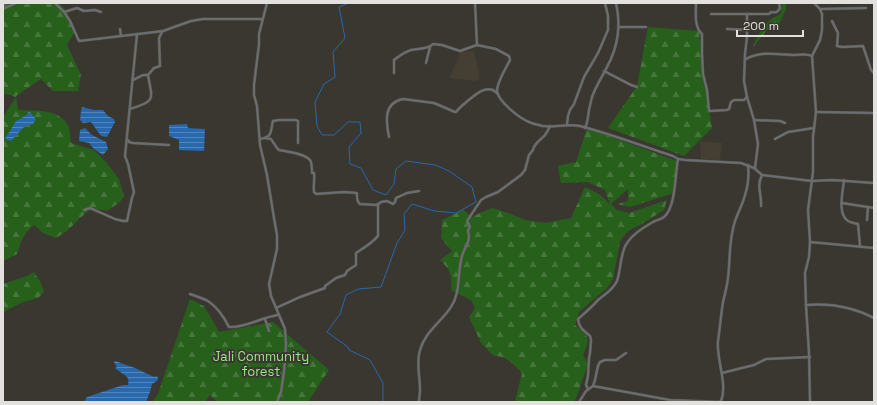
<svg xmlns="http://www.w3.org/2000/svg" width="877" height="405" font-family="'Space Grotesk',sans-serif">
<defs>
<pattern id="forest-firs" width="22" height="20" patternUnits="userSpaceOnUse"><rect width="22" height="20" fill="#27601b"/><path d="M5 1l3.5 6h-7zM16 11l3.5 6h-7z" fill="#46763c"/></pattern>
<pattern id="water-rules" width="6" height="5" patternUnits="userSpaceOnUse"><rect width="6" height="5" fill="#2769ac"/><path d="M0 2.5h6" fill="none" stroke="#5185bb"/></pattern>
</defs>
<rect width="100%" height="100%" fill="#3a3730"/>
<!-- built -->
<g fill="#453e32">
<path d="M474,51L480,79L475,81L449,78L459,57L460,52Z"/>
<path d="M700,141L722,143L720,160L701,159Z"/>
</g>
<!-- forest -->
<g fill="url(#forest-firs)">
<path d="M3,3H58L66,10L72,22L74,33L67,45L81,75L78,91H53L41,79L16,96L18,110C35,111 62,108 69,128C70,132 70,138 71,143L94,150L106,162L119,179L124,196L120,202L107,211L92,208L79,219L67,231L56,238L43,233L34,225C23,234 21,241 17,254L3,261V117L16,97L3,93Z"/>
<path d="M782,3H786V9L778,26L767,30L753,47C756,38 762,27 770,20C773,17 778,16 781,13Z"/>
<path d="M648,27L699,31L704,80L712,128L684,156L608,128L637,86Z"/>
<path d="M587,128L677,161L674,193L630,207L617,204L628,201V189L611,204L617,210L629,213L667,200L664,210L640,225L628,231L620,241L613,279L607,288L579,312L575,325C589,337 591,337 583,355L588,364L577,396L574,402H515L522,373C514,365 506,355 494,356L481,343L469,317L475,308L471,300L451,290C452,276 451,270 440,260L452,251L441,238L442,220L463,210L472,217L482,212L493,208L511,214L525,220L545,223L571,218L585,187L599,194L610,204L605,190L588,182L561,183L558,166L576,162Z"/>
<path d="M34,272L41,283L44,292L38,298L21,303L3,312V284L27,276Z"/>
<path d="M190,299L204,306L219,332L273,322L329,370L308,402H217L210,395L205,402H152L158,394Z"/>
</g>
<!-- water -->
<g fill="url(#water-rules)">
<path d="M82,107L94,110H103L108,116L114,119L115,122L107,137L101,136L91,122L83,123L80,120L81,111Z"/>
<path d="M29,111L36,119L33,124L25,126L11,141L5,139L16,121L27,115Z"/>
<path d="M187,124L188,128L205,129L204,151L179,150V140L169,136V125Z"/>
<path d="M85,128L92,135L106,142L108,149L103,155L94,149L89,143L79,141L80,130Z"/>
<path d="M115,361L135,368L154,377L157,376L158,378L157,381L152,384L150,392L146,402H84L87,397L123,385H128C128,383 129,381 128,379C126,374 119,372 115,368L117,367L114,362Z"/>
</g>
<g fill="none" stroke-linecap="round" stroke-linejoin="round">
<!-- stream -->
<path stroke="#2769ac" stroke-width="1" d="M349,3L339,7L345,38L333,52L335,77L324,84L315,102L317,126L322,135H334L348,122H360L361,133L349,147L350,164L361,168L373,190L386,195L394,184L396,169L406,161L435,165L449,171L472,187L476,202L456,213L434,211L412,204L404,214L405,230L397,243L381,287L358,289L346,295L340,314L327,332L348,347L349,350L370,360L383,383V402"/>
<!-- minor casing -->
<g stroke="#58564f" stroke-width="3">
<g id="minor">
<path d="M55,3L64,12L70,21L79,41L155,32L163,31L191,21L203,19H262"/>
<path d="M267,3L259,34V44L254,85V95L257,106L260,145L267,175L274,218L277,235V249L269,284L271,296L285,329L286,344L284,372L281,392L277,402"/>
<path d="M475,3L477,45L496,49L509,56L510,60C506,68 497,82 497,91C498,101 519,118 529,122C533,124 539,125 543,126C556,128 568,123 580,126C611,134 642,146 673,156L678,159L685,160L741,163L754,168L762,175L812,181L832,180L874,183"/>
<path d="M696,3C696,13 694,27 702,34V54L703,74L707,90L709,111L727,110L729,109L731,102L734,100H744L747,97"/>
<path d="M3,9L16,3"/>
<path d="M820,9L866,8"/>
<path d="M64,12L77,8L84,11L95,10L101,12"/>
<path d="M711,14H769L771,12C776,13 778,12 780,8L779,3"/>
<path d="M747,14V37L745,54L744,81L747,97L754,120L758,144L755,168"/>
<path d="M832,21L838,33L837,46L842,47L863,46L871,70L874,73"/>
<path d="M619,27H646"/>
<path d="M120,29L121,36"/>
<path d="M727,29L747,30"/>
<path d="M746,59C761,51 776,54 793,55C800,55 806,53 812,56"/>
<path d="M426,63L430,47"/>
<path d="M604,71L631,85L637,87"/>
<path d="M394,73V60C399,56 405,52 411,50C418,48 427,50 433,44L442,45L460,51L477,45"/>
<path d="M133,80L143,75H148"/>
<path d="M130,109C157,101 152,99 148,75L154,68L160,66L159,38L162,32"/>
<path d="M816,112L874,113"/>
<path d="M754,120L780,121L785,123"/>
<path d="M567,124L568,116L570,110L574,104L584,77L598,53L608,30V16L605,3"/>
<path d="M585,128C588,122 588,116 589,110C590,106 591,101 592,97C596,86 602,77 607,67C618,47 621,25 616,3"/>
<path d="M389,137C386,122 383,103 403,99L434,103L455,112H456C460,107 477,92 484,90C487,89 490,89 493,90L498,94"/>
<path d="M265,138L271,139L277,148L279,150C288,152 304,153 310,160C312,163 312,169 312,173H314C315,179 313,185 314,192L316,194L344,192L357,193C357,197 356,201 360,204L377,205L381,202L387,201L393,204L395,202L396,198L407,193L419,191"/>
<path d="M260,139C273,137 270,132 273,121L279,120H296L298,121V143"/>
<path d="M775,139L788,132L814,128"/>
<path d="M128,140L129,142L133,143L169,145"/>
<path d="M844,180C843,191 837,214 848,221C851,223 855,223 858,224L860,246"/>
<path d="M842,203L874,208"/>
<path d="M761,206C762,194 756,187 762,175"/>
<path d="M84,210L90,208L115,219L123,221H127L132,198L134,192L128,164L125,156L137,34"/>
<path d="M867,220L868,207"/>
<path d="M810,242L874,248"/>
<path d="M190,294C196,296 202,298 208,301C217,307 224,317 229,327C246,328 262,317 278,315"/>
<path d="M806,305C829,303 853,307 874,318"/>
<path d="M276,308L300,297L325,288V286L336,278L345,275L347,271L356,265V253C364,248 372,243 378,236V204"/>
<path d="M265,319L269,331"/>
<path d="M722,373L754,365L766,359L810,357"/>
<path d="M593,386L595,380L598,366L600,362L605,360H616L626,353"/>
<path d="M588,389L586,385L588,376L589,358L590,353L591,340L590,336L582,329L579,324L578,319C585,313 592,307 598,300C605,294 613,290 617,281C621,270 620,253 627,243C632,235 644,227 653,222C656,220 660,220 664,217C676,207 675,174 678,159"/>
<path d="M419,402C419,398 420,394 420,390C420,377 416,362 420,350C425,332 441,322 451,307C461,292 457,274 462,256C465,245 471,244 468,230L470,227L467,221L481,200L486,197L498,192L521,175L525,170L529,155L533,150C534,143 541,140 545,135C547,132 549,129 550,126"/>
<path d="M579,402L586,391L593,386L670,400L719,402L721,401C728,385 716,358 718,341C720,328 721,314 723,302C725,294 727,286 728,278C730,262 729,245 733,229C735,217 742,207 745,195C748,186 749,175 748,165"/>
<path d="M810,402L809,353L806,305L805,273L809,257L810,242L808,210L813,172V137L816,112L812,56L820,40L822,30V14L820,9L814,3"/>
</g>
</g>
<!-- minor -->
<use href="#minor" stroke="#6b6e71" stroke-width="2"/>
</g>
<g text-anchor="middle" dominant-baseline="central" stroke-width="4" stroke-linejoin="round" paint-order="stroke">
<!-- park labels -->
<g font-size="13" fill="#95e885" stroke="#3a3730">
<text x="261" y="356">Jali Community<tspan x="261" dy="15">forest</tspan></text>
</g>
</g>
<!-- border -->
<rect width="877" height="405" fill="none" stroke="#e3e1dd" stroke-width="8"/>
<!-- scale -->
<path d="M737 30v6h66v-6" fill="none" stroke="#e3e1dd" stroke-width="2"/>
<text x="743" y="30" font-size="12" fill="#e3e1dd" stroke="#3a3730" stroke-width="3" paint-order="stroke">200 m</text>
</svg>
